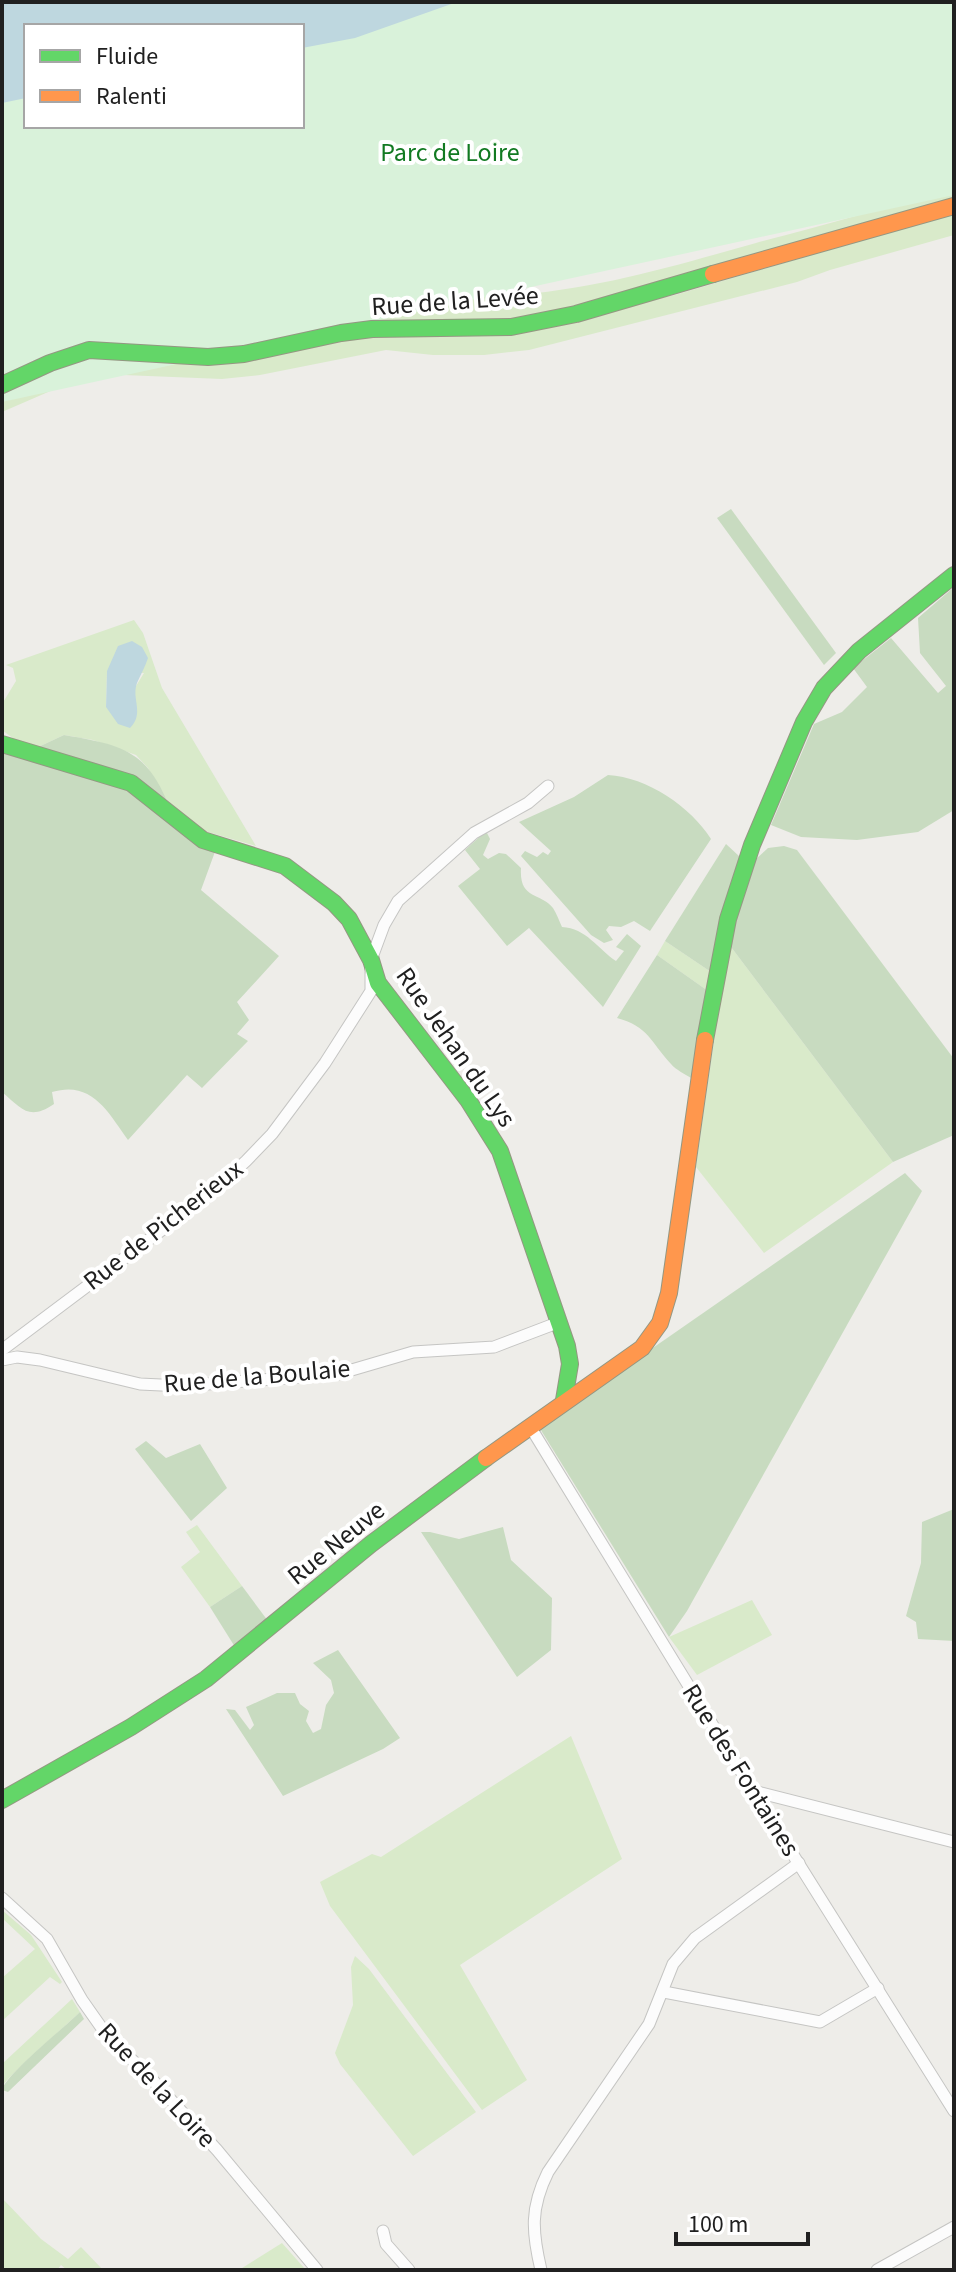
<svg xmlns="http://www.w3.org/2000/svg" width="956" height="2272" font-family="'Source Sans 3',sans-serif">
<rect width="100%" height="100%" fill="#eeede9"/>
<!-- grass -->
<g fill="#d9eaca" fill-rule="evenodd">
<path d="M954,182V204L514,324L66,327L475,296C571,297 663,269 756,243C822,225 891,209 954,182Z"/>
<path d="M954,213V235L830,270L797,282L529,350L484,355H433L386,350L260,375L222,379L99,374L85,376L2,412V388L64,364L104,354L202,363L281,353L366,335L506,331L533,326L675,295Z"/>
<path d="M134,620L143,633L162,688L256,846L194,828L170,809L148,768L136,755L93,740L64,735L34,749L26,748L2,730V704L16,681L13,668L6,665ZM107,671L144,673L136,686L106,707Z"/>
<path d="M665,941L711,972L708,991L657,955Z"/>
<path d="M728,943L893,1162L764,1253L696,1167Z"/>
<path d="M197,1525L242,1586L210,1607L181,1567L200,1552L186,1532Z"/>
<path d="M752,1600L772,1635L697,1675L669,1637Z"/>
<path d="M571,1736L622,1859L460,1965L527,2080L482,2110L330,1906L320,1882L372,1854L381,1857Z"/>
<path d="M2,1910L31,1935L62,1982L60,1984L50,1977L2,2021V1978L35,1949L2,1918Z"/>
<path d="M355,1956L369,1969L476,2112L413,2156L340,2064L335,2053L353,2005L351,1967Z"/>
<path d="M72,1999L80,2012C54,2037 25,2059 2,2086V2064Z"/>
<path d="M2,2198L41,2239L68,2259L81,2247L103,2270H67L61,2265L57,2270H2Z"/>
<path d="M282,2243L306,2270H239Z"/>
</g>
<!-- forest -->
<g fill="#c8dbc0">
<path d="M731,509L836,653L824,665L717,518Z"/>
<path d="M954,587V810L918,832L857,840L801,837L771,825L814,724L842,712L867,687L853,668L891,638L938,693L946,686L920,653L918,618Z"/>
<path d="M64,735C122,745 148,750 170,809L34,749Z"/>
<path d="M2,747L122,783L216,849L201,890L279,956L237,1002L249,1020L237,1034L248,1041L202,1088L187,1075L128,1140C108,1112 92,1080 52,1092L54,1104C29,1121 22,1109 2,1092Z"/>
<path d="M608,775C647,777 691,807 711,839L650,931L634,921L621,927L609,926L606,930L613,940L604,943L591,935L521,856L525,851L537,857L543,852L548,855L551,851L519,822L574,797Z"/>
<path d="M486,831L490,839L483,855L488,859L499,853L506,854L521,868C519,900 540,892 553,908C557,914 559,921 562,927C586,928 598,949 616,961L624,951L616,947L627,934L641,946L603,1007L529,928L507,946L458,886L480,869L465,850Z"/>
<path d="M726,844L740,857L711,972L665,941Z"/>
<path d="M784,846L797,850L954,1059V1135L893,1162L728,943L756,859L768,848Z"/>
<path d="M657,955L708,991L693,1079C685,1074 676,1070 671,1064C650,1041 649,1027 617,1018Z"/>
<path d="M905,1173L922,1191L687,1611L669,1637L539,1427Z"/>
<path d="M146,1441L166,1458L200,1444L227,1488L191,1521L135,1449Z"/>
<path d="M954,1509V1641L918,1639L916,1622L906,1616L921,1563L922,1522Z"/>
<path d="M503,1527L511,1560L552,1598L551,1650L517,1677L421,1532H430L459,1539Z"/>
<path d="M242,1586L268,1621L235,1647L210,1607Z"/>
<path d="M338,1650L400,1738L383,1749L283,1796L226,1709L235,1710L250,1730L254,1725L246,1707L277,1693H295L300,1704L309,1711L306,1721L313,1733L321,1729L326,1705L334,1693L331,1680L313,1663Z"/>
<path d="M80,2012L84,2019L8,2092L2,2090C6,2074 64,2028 80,2012Z"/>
</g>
<!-- park -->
<path fill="#d9f2da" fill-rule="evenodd" d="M2,2H954V195L2,402ZM26,26H302V126H26Z"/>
<!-- water -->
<g fill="#bed7df">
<path d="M2,2H457L355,38L302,48V26H26V98L2,103Z"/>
<path d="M132,641L142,647L148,658C145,667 141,674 137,683C131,699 145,713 130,728L118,724L106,707L107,671L118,646Z"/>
</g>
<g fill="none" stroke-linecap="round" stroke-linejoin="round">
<!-- street casing -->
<g stroke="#c5c5c3" stroke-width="13">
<g id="street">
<path d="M2,1350L211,1193L246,1161L272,1134L325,1063L371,991V960L384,925L398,901L474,833L528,803L548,786"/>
<path d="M2,1360L17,1357L40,1360L140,1384L182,1386L338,1374L413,1352L494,1347L557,1323"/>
<path d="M531,1428L753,1791L954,2111"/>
<path d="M753,1791L954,1842"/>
<path d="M2,1898L47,1939L82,2000L108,2037L148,2075L217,2150L317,2270"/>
<path d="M664,1992L820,2022L878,1988"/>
<path d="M383,2231L386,2244L409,2270"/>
<path d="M541,2270C532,2232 530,2208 548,2172L649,2024L673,1964L695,1938L799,1863"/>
<path d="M877,2270L954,2227"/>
</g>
</g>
<!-- fast casing -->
<g stroke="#949782" stroke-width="18">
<g id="fast">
<path d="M2,385L50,363L89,350L208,357L244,354L341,333L372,329L511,327L576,314L713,274"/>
<path d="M2,744L131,783L203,840L285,866L334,903L349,919L371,960L378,983L468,1100L500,1151L567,1346L570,1364L564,1400"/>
<path d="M705,1040L728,919L752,845L804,722L824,688L859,651L954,575"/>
<path d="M2,1800L131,1727L206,1679L371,1544L486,1458"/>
</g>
</g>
<!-- slow casing -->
<g stroke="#949782" stroke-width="18">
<g id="slow">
<path d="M713,274L954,206"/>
<path d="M486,1458L642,1348L660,1323L669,1293L705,1040"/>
</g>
</g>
<!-- street -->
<use href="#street" stroke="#fcfcfc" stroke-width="11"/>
<!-- fast -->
<use href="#fast" stroke="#63d668" stroke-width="16"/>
<!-- slow -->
<use href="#slow" stroke="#ff974d" stroke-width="16"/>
</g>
<g text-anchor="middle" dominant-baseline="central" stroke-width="8" stroke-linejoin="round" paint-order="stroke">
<!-- park labels -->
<g font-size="26" fill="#127a22" stroke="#fff">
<text x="450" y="152">Parc de Loire</text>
</g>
<!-- street labels -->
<g font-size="26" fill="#202020" stroke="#fff">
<text transform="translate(455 301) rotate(-4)">Rue de la Levée</text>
<text transform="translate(456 1047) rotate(55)">Rue Jehan du Lys</text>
<text transform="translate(163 1225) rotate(-38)">Rue de Picherieux</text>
<text transform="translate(257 1376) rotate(-5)">Rue de la Boulaie</text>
<text transform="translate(336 1543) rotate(-39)">Rue Neuve</text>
<text transform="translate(741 1770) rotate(58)">Rue des Fontaines</text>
<text transform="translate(157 2085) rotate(47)">Rue de la Loire</text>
</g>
</g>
<!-- border -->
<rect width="956" height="2272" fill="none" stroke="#202020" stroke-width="8"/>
<!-- legend -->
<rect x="24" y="24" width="280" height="104" fill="#ffffff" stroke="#a6a6a6" stroke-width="2"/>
<rect x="40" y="50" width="40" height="12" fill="#63d668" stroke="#a6a6a6" stroke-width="2"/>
<text x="96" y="64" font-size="24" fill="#202020">Fluide</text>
<rect x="40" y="90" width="40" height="12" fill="#ff974d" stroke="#a6a6a6" stroke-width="2"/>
<text x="96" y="104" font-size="24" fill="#202020">Ralenti</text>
<!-- scale -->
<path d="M676 2232v12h132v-12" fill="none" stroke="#202020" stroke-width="4"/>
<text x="688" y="2232" font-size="24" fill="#202020" stroke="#ffffff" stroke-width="6" paint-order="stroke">100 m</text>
</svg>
